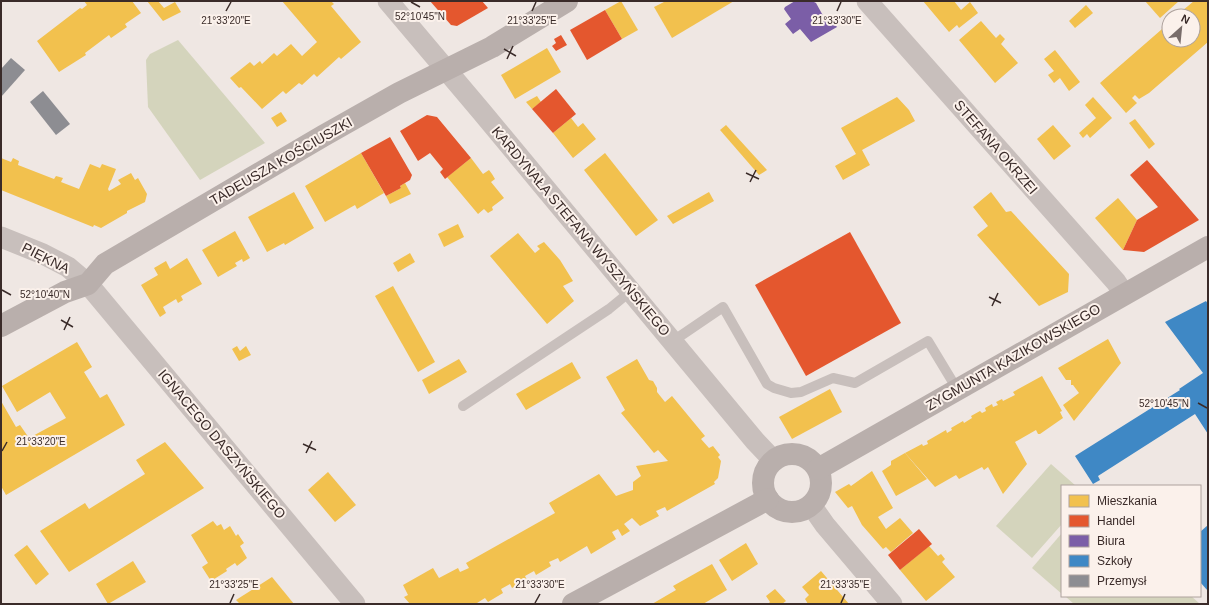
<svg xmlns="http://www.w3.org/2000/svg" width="1209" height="605" font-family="Arial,sans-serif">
<rect width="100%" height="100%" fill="#efe7e3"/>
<!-- green -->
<g fill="#d4d4bc">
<path d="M178,40L265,143L200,180L148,107L146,60L150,54Z"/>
<path d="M1051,464L1076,486H1062V524L1032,558L996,526Z"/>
<path d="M1062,533V594L1032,568Z"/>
<path d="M1065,596H1191L1200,604H1074Z"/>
</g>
<!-- homes -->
<g fill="#f2c14e">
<path d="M84,1H129L130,2L132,1L141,13L125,24L127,27L111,38L109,35L85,53L86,55L59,72L37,41L80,8L82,9L87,5Z"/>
<path d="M147,1H158L164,8L175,2L181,12L163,21Z"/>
<path d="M282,1H331L334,4L331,6L361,42L341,59L339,57L317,77L314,74L302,85L299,83L286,94L283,91L262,109L241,87L239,88L230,78L250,62L254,66L260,61L262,64L274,53L277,56L291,44L302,56L317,42Z"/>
<path d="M621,1L638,30L622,39L605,10Z"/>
<path d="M666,1H734L672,38L654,7Z"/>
<path d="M923,1H954L961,10L970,2L978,13L959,28L957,25L949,32Z"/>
<path d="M1145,1H1179L1160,18Z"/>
<path d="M1194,1H1208V42L1149,93L1139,99L1135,95L1132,98L1137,103L1126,113L1100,83L1169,23V40H1193V16H1176Z"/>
<path d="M1086,5L1093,13L1075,28L1069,21Z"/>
<path d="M981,21L996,38L1000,34L1005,39L1001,44L1018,63L995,83L959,40Z"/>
<path d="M547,48L561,72L515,99L501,75Z"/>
<path d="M1055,50L1080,82L1069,91L1060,78L1054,83L1048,75L1054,71L1044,59Z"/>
<path d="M537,96L541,102L532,109L526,102Z"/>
<path d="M897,97L909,110L915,121L862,150L870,165L843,180L835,166L856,154L841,128Z"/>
<path d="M1093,97L1112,118L1090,138L1087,134L1083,138L1079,133L1096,118L1085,105Z"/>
<path d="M281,112L287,121L277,127L271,118Z"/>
<path d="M571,118L578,127L583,123L596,139L573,158L553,133Z"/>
<path d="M1135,119L1155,144L1149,149L1129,123Z"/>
<path d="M726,125L767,170L759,175L720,130Z"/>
<path d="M1053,125L1071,146L1054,160L1037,139Z"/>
<path d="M361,153L384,193L357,209L355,205L325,222L305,186Z"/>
<path d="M605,153L658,220L636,236L584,170Z"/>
<path d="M1,158L11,162L13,158L19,161L18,165L54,179L56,176L63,178L61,182L79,189L90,164L100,168L102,164L116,169L108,189L109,191L121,184L118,180L131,173L135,180L138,178L147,194L145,202L127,211V213L101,228L94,225L93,227L1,190Z"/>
<path d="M471,158L483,174L489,170L492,174L495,179L491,182L504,198L492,207L493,210L488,213L484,209L478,214L447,177Z"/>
<path d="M405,183L411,194L390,204L386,196L401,188L400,186Z"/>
<path d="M294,192L314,228L285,245L284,243L267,252L248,217Z"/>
<path d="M709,192L714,201L673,224L667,216Z"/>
<path d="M991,192L1006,212L1011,211L1069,274L1068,292L1039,306L977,235L988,226L973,207Z"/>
<path d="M1118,198L1137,220L1123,250L1095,218Z"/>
<path d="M458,224L464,237L444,247L438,234Z"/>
<path d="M235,231L250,258L243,262L242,259L235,263L237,266L218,277L202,250Z"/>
<path d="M518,233L535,253L540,249L537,246L544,242L560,260L573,281L563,286L574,301L547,324L490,256Z"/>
<path d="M410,253L415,262L398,272L393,263Z"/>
<path d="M187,258L202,284L181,296L183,300L178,303L176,299L163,307L166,313L160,317L141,285L158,275L154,268L166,261L170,269Z"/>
<path d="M393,286L435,362L418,372L375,296Z"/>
<path d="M1108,339L1121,363L1074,421L1063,405L1079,393L1073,385H1071V380H1066L1058,368Z"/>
<path d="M77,342L92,367L84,372L100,398L107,394L125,425L6,495L1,486V401L16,427L20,425L29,438L66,418L50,392L17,412L2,386Z"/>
<path d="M237,346L240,351L246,346L251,355L239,361L232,349Z"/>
<path d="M459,359L467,372L429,394L422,380Z"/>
<path d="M637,359L649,380L653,381L657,388V392L665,402L672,396L705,436L701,439L709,448L713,446L720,455L718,457L721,461L718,478L714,482L715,484L667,511L665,507L656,511L659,516L640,526L632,518L624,524L630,531L622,536L618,529L612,532L616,539L591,554L587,546L560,562L558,558L549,562L551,566L536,575L534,571L525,576L527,580L512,588L510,584L501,589L503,593L488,602L485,598L477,603L478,604H410L404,597L408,595L403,585L433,568L439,578L458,568L460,572L469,568L466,563L555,513L549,503L599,474L616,496L633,490V482L641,476L636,466L668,461L658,450L654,453L621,413L625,410L606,377Z"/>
<path d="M572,362L581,378L526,410L516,394Z"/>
<path d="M1042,376L1062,411L1060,412L1063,418L1040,434H1038L1036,430L1015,442L1027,464L1003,494L988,467L984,470L982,467L959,479L956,475L935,487L905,453L922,444L923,446L928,444L927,441L946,430L947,433L952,430L951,428L963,421L964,423L972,418L971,416L980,411L982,413L986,411L985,408L992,404L993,407L998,405L996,402L1002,399L1003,401L1015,395L1013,392Z"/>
<path d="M830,389L842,412L792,439L779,417Z"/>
<path d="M165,442L204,488L69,572L40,531L85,503L89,509L145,474L136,460Z"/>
<path d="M905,453L927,479L896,496L882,471L891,465V461Z"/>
<path d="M872,471L893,508L878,517L886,529L900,518L913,533L891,552L886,547L883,549L862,525L852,506L848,508L835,492L849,484L851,486Z"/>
<path d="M328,472L356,505L335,522L308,490Z"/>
<path d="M213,521L217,526L221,524L224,530L230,526L236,536L238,534L244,543L240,546L247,558L237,566L235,563L226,569L227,571L211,581L202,567L208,563L191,535Z"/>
<path d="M746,543L758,564L732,581L719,560Z"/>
<path d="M27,545L49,574L36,585L14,555Z"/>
<path d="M929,546L938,556L941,554L945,559L942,562L955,577L926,601L900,570Z"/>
<path d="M133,561L146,582L108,604L96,584Z"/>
<path d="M712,564L727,590L703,604H652L676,590L673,586Z"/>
<path d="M821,571L849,604H808L805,599L809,595L802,587Z"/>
<path d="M272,577L294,604H240L236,600Z"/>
<path d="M775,589L786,601L782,604H768L770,602L766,596Z"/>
</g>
<!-- shops -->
<g fill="#e4572e">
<path d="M430,1H482L488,8L457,26L451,25Z"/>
<path d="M605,10L622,39L587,60L570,30Z"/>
<path d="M561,35L567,45L556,51L552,46L556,43L554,39Z"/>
<path d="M556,89L576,114L553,133L532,109Z"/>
<path d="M427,115L437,117L471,158L445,179L440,172L443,169L430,153L418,161L400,131Z"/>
<path d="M390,137L412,175L410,180L400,186L401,188L386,196L361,153Z"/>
<path d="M1147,160L1199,220L1144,252L1123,250L1137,220L1158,207L1130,175Z"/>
<path d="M850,232L901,323L806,376L755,285Z"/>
<path d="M919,529L932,544L900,570L888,555Z"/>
</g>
<!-- offices -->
<path fill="#7b5ea7" d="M795,1H812L816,3L826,21L831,19L837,27L811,42L800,29L793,34L785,24L791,19L784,9L785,7Z"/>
<!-- schools -->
<g fill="#3f88c5">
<path d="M1206,301L1208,304V434L1195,414L1098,476L1100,480L1093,484L1075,456L1180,390L1179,389L1203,373L1165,322Z"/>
<path d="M1208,525V591L1200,582V532Z"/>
</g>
<!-- industry -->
<g fill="#8d8d92">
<path d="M11,58L25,70L1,97V69Z"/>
<path d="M43,91L70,124L56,135L30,102Z"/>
</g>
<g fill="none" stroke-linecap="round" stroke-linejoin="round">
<!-- lane -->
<g stroke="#c8bfbc" stroke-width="10">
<path d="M673,341L723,307L767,384L774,388L791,393L801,392L833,378L855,383L928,341L957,389"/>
<path d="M463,406L609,309L631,291"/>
</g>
<!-- street -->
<g stroke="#c8bfbc" stroke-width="21">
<path d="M388,1L481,111L755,441L774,461"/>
<path d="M867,1L1116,282L1124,294"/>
<path d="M1,237L43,254L68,267L88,284L355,604"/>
<path d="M811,505L825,525L892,604"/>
</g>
<!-- secondary -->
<g stroke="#b9afac" stroke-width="22">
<path d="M1,326L65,292L88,284L105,264L323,136L399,93L492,47L567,1"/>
<circle cx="792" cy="483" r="29"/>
<path d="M818,469L1208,247"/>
<path d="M573,604L768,499"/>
</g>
</g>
<!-- ticks -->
<path fill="none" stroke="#3a2b29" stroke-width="1.5" d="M411,2L420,7M226,11L231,2M532,11L536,2M837,11L841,2M504,49L516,56M507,59L513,46M746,173L759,179M750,182L756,170M2,290L11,295M989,297L1001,303M992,306L998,293M61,320L73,327M64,330L70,317M1198,403L1207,408M303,444L316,450M2,451L7,442M306,453L312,441M230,603L234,594M535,603L540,594M841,603L845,594"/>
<g text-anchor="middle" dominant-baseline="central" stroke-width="4" stroke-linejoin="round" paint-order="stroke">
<!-- street labels -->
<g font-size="14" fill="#3a2b29" stroke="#fbf1eb">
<text transform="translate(996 147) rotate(49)">STEFANA OKRZEI</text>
<text transform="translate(281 161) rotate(-30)">TADEUSZA KOŚCIUSZKI</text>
<text transform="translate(581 231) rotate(50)">KARDYNAŁA STEFANA WYSZYŃSKIEGO</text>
<text transform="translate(46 258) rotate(27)">PIĘKNA</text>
<text transform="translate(1013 357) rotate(-30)">ZYGMUNTA KAZIKOWSKIEGO</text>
<text transform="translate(222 444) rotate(50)">IGNACEGO DASZYŃSKIEGO</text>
</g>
</g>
<g font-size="10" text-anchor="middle" fill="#3a2b29" stroke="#fbf1eb" stroke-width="4" stroke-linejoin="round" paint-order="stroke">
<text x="420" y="20">52°10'45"N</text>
<text x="226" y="24">21°33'20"E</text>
<text x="532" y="24">21°33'25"E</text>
<text x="837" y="24">21°33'30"E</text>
<text x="45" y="298">52°10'40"N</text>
<text x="1164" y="407">52°10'45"N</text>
<text x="41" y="445">21°33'20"E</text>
<text x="234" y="588">21°33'25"E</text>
<text x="540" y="588">21°33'30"E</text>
<text x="845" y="588">21°33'35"E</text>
</g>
<!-- border -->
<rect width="1209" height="605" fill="none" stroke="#3a2b29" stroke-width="4"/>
<!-- legend -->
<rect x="1061" y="485" width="140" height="112" fill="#fbf1eb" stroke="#aea29d"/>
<rect x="1069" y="495" width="20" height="12" fill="#f2c14e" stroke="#aea29d"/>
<text x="1097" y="505" font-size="12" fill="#3a2b29">Mieszkania</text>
<rect x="1069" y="515" width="20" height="12" fill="#e4572e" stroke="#aea29d"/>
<text x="1097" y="525" font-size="12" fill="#3a2b29">Handel</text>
<rect x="1069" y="535" width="20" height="12" fill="#7b5ea7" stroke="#aea29d"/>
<text x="1097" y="545" font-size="12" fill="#3a2b29">Biura</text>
<rect x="1069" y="555" width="20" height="12" fill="#3f88c5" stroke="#aea29d"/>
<text x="1097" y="565" font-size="12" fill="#3a2b29">Szkoły</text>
<rect x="1069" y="575" width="20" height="12" fill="#8d8d92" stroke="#aea29d"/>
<text x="1097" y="585" font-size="12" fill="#3a2b29">Przemysł</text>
<!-- north arrow -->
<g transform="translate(1181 28) rotate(27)"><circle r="19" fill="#fbf1eb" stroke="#aea29d"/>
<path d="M0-3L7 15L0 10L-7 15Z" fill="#796d6a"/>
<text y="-6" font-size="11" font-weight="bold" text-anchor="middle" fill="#3a2b29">N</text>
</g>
</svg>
